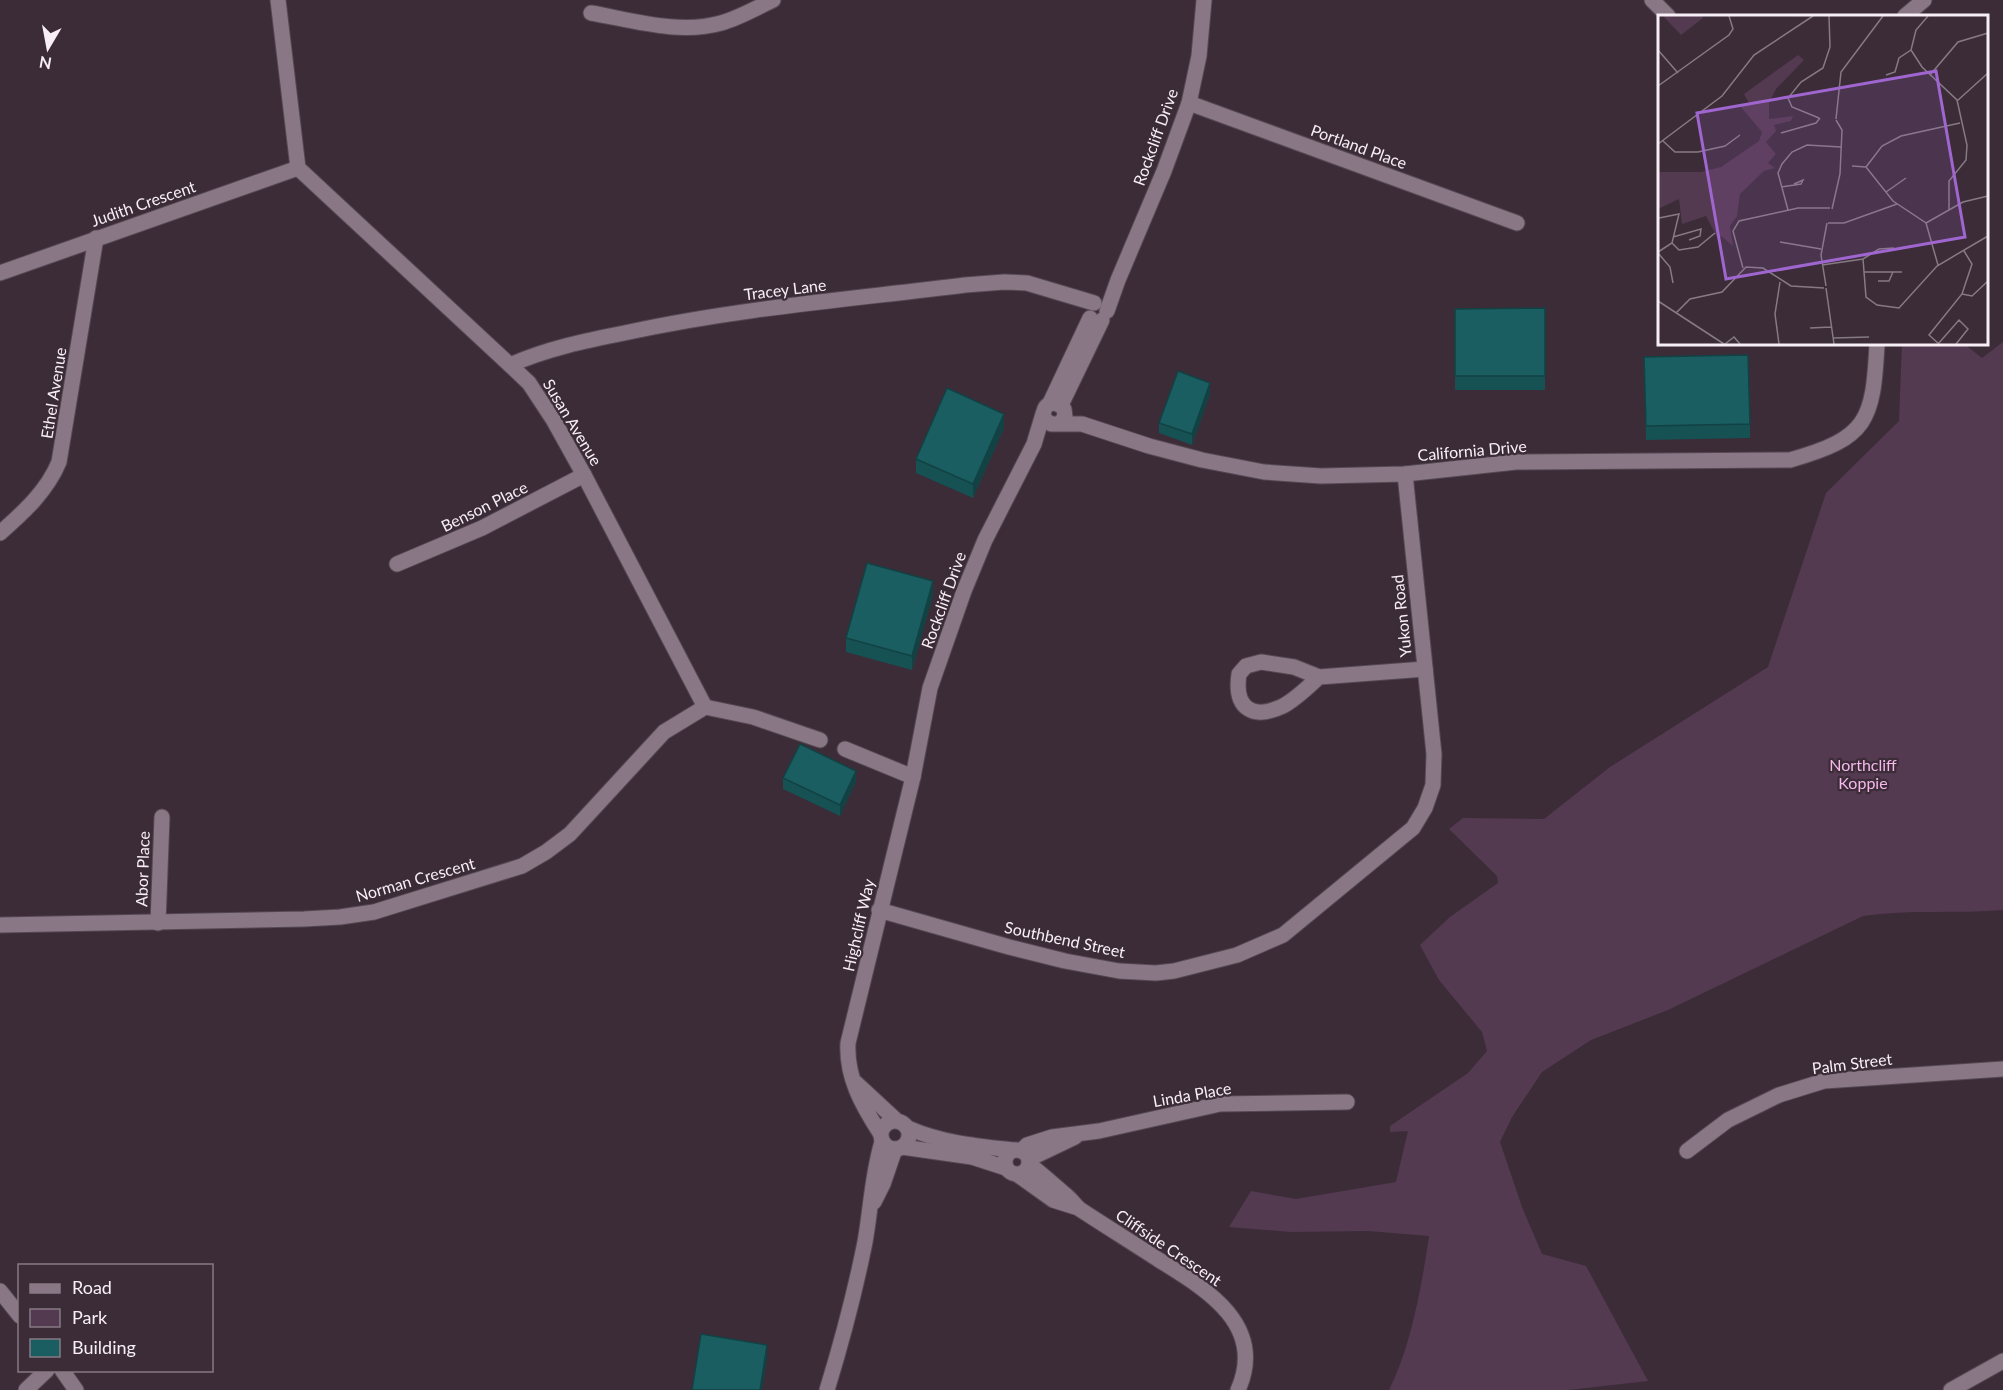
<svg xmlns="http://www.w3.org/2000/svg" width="2003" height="1390" font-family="Lato,sans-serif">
<rect width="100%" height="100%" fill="#3b2c38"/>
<!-- park -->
<path fill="#543a50" d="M2003,342V910C1956,914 1909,909 1863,916L1668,1010L1591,1040L1542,1072L1512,1117L1500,1142L1522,1207L1542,1254L1586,1266L1648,1381L1568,1390H1389C1411,1347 1422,1284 1429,1236L1368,1231L1291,1232L1229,1227L1251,1191L1296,1199L1396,1182L1408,1131L1390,1132V1126L1468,1073L1487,1051L1482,1032L1439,980L1420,945L1450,917L1498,883L1497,876L1449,829L1463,818L1544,819L1610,767L1768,667L1826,493L1899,421L1902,344H1964L1982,358Z"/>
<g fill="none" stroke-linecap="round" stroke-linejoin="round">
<!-- minor casing -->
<g stroke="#554853" stroke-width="17">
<g id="minor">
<path d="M278,0L298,168L510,365L529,383L554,421L584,475L705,707"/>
<path d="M1652,0L1668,16"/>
<path d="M591,13C632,20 680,35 721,23C739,18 756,8 773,0"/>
<path d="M1905,16L1924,0"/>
<path d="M1189,103L1517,223"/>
<path d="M0,273L298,168"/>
<path d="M1107,311L1118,280L1164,171L1189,103L1199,56L1204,0"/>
<path d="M510,365C548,348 589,340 629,332C740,308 853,299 965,285L1004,282L1027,283L1094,303"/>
<path d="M1050,403L1090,318"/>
<path d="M1061,405L1102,320"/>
<path d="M1060,423L1065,417L1064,409C1054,398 1041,404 1044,419L1051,424H1082L1149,446L1202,460L1264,472L1321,476L1405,474L1516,462L1790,460C1868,438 1873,421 1877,344"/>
<path d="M0,533C24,512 47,491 59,462L96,238"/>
<path d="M397,564L482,528L584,475"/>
<path d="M1319,677C1308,687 1296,699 1283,706C1251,721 1234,707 1239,674L1246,666L1261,662L1294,667L1319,677L1425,669"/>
<path d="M705,707L753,717L820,740"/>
<path d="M845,749L913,777"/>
<path d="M879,910L1009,947L1065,961L1119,971L1156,973L1174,971L1237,955L1283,935L1413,828L1425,808L1433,785L1434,754L1405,474"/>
<path d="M158,923L162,817"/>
<path d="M0,925L304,919L340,917L374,912L522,866L546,852L570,834L664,732L705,707"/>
<path d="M856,1083L896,1120"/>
<circle cx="895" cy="1135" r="14"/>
<path d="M908,1128C942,1143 977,1146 1014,1150"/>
<path d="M880,1133C862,1105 846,1077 848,1043L913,777L930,688L964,591L985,540L1034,444L1043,414"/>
<path d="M902,1147L972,1157L1006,1168"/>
<circle cx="1017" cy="1162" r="12"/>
<path d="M1021,1151L1027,1145L1052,1137L1099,1131L1220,1104L1347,1102"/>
<path d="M1687,1151L1728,1120L1779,1095L1824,1081L2003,1069"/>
<path d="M1029,1159L1075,1137"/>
<path d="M1029,1164C1043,1175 1055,1186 1068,1197C1073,1201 1076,1207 1081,1210C1107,1227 1133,1243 1159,1260C1206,1289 1267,1325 1238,1390"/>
<path d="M1018,1175L1053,1200L1075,1207"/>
<path d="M874,1202L883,1184L895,1149"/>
<path d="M0,1291L20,1316"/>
<path d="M62,1370L76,1390"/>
<path d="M26,1390L47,1370"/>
<path d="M827,1390C842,1341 855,1292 865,1242C871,1208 872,1175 882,1142"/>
<path d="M1951,1390L2003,1361"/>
</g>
</g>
<!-- minor -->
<use href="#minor" stroke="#897786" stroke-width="15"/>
</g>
<!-- wall -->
<g fill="#165153">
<path d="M1545,308V390H1455V309Z"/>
<path d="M1644,371L1750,424V438L1646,440Z"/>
<path d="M1210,394L1192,445L1159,433V423Z"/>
<path d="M1004,428L973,498L916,473V459Z"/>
<path d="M933,595L912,670L846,652V638Z"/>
<path d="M783,778L856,781L840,816L783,789Z"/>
</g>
<!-- shaded-wall -->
<g fill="#124244">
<path d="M1210,383V394L1192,445V434Z"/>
<path d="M1004,414V428L973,498V484Z"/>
<path d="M933,581V595L912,670V656Z"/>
<path d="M856,771V781L840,816V805Z"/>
<path d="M767,1345V1359L762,1390H760Z"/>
</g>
<!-- building -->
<g fill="#1a5e61" stroke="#124244" stroke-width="1.5">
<path d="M1545,308V376H1455V309Z"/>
<path d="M1748,355L1750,424L1646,426L1644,357Z"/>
<path d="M1178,371L1210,383L1192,434L1159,423Z"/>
<path d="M947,388L1004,414L973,484L916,459Z"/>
<path d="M867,563L933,581L912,656L846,638Z"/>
<path d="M800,744L856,771L840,805L783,778Z"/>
<path d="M701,1334L767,1345L760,1390H692Z"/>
</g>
<g text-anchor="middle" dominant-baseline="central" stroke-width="4.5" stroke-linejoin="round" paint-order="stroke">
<!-- street labels -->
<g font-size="16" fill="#f8eef6" stroke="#3b2c38">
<text transform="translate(1155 137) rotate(-70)">Rockcliff Drive</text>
<text transform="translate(1359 146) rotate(20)">Portland Place</text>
<text transform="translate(143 203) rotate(-19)">Judith Crescent</text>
<text transform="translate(785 289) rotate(-7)">Tracey Lane</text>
<text transform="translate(53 393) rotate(-81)">Ethel Avenue</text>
<text transform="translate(573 422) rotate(59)">Susan Avenue</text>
<text transform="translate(1472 450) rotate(-5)">California Drive</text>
<text transform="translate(484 506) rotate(-26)">Benson Place</text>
<text transform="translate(943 600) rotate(-70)">Rockcliff Drive</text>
<text transform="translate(1401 616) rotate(-96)">Yukon Road</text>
<text transform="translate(142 869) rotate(-88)">Abor Place</text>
<text transform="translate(415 879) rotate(-16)">Norman Crescent</text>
<text transform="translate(858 925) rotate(-77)">Highcliff Way</text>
<text transform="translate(1065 939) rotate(12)">Southbend Street</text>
<text transform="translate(1852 1063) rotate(-7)">Palm Street</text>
<text transform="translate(1192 1094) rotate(-10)">Linda Place</text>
<text transform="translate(1169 1247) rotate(34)">Cliffside Crescent</text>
</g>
<!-- park labels -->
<g font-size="16" fill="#f4b8eb" stroke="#3b2c38">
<text x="1863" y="764">Northcliff<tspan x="1863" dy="18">Koppie</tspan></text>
</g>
</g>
<!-- overview -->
<g transform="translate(1658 15)">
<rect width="330" height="330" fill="#3b2c38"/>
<path d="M5,1H44L45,3L23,20ZM140,40L146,45L118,74L111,88V104L135,101L133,106L116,110L118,116L108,127L118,139L110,148L117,153L106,156L82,179L79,201L72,211L75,231L63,221L60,224L48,201L24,209L21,184L0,194V157H43L63,152L101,126L104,117L82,91L91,88L86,79Z" fill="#543a50"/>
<path fill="none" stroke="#877a84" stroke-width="1.5" d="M270,1L258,15L253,35L264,52L299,85L309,130L308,145L291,166V195M0,35L20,58M228,60L237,57L241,43L253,35M272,60L300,27L330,18M0,71L71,20L75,14L71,1M299,86L330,58M161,103L134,92L130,83L143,67L165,53L172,32L171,1M178,104L183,57L225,1M123,118L158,108L162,103M5,126L17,137H40L67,131L82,120M0,129L64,81L96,40L155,1M194,151L208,152L235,186L268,208L280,250M208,152L224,131L243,121L302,108M123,172L143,169L145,165L136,169M228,177L248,163M174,194L182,159L184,115L178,105M130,195L120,158L124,149L134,137L149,130L183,132M170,208H186L239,189M268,208L305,187L330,181M15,222L43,214L42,221L31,225M122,227L163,234M14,228L21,235L40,232L57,218M0,237L14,228L21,199L1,203M0,238L12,252L15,268M205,244L208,282L219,290L241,293L279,251L330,221M164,250L205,244L221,234L236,233M85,253L75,216L81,206L140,193H172M206,257H244M220,266H231L235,257M168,271L163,240L169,208M168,273L176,329M304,279L314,281L330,266M0,286L66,329M18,298L32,284L64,277L88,252L105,253L133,271L166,273M152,313L173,312M175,323L211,322M67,329L76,322L82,329M121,329L117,299L122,267M280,329L301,305L310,314L298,329M281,329L271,320L304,279L314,249L306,236"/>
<path fill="#a066d0" fill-opacity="0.15" stroke="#a066d0" stroke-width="3" d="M278,56L307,222L68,264L39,98Z"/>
<rect width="330" height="330" fill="none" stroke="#f8eef6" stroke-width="3"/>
</g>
<!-- legend -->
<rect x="18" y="1264" width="195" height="108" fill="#3b2c38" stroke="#877a84" stroke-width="1.5"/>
<rect x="30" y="1284" width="30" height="9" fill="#897786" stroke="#877a84" stroke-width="1.5"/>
<text x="72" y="1294" font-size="18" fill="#f8eef6">Road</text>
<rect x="30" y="1309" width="30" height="18" fill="#543a50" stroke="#877a84" stroke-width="1.5"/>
<text x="72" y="1324" font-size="18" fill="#f8eef6">Park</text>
<rect x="30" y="1339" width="30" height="18" fill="#1a5e61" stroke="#877a84" stroke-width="1.5"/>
<text x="72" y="1354" font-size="18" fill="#f8eef6">Building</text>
<!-- north arrow -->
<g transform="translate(48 48) rotate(190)" stroke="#3b2c38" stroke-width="4.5" paint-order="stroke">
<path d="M0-4.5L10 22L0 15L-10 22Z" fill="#f8eef6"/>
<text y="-9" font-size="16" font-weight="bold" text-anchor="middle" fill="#f8eef6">N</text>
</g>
</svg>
